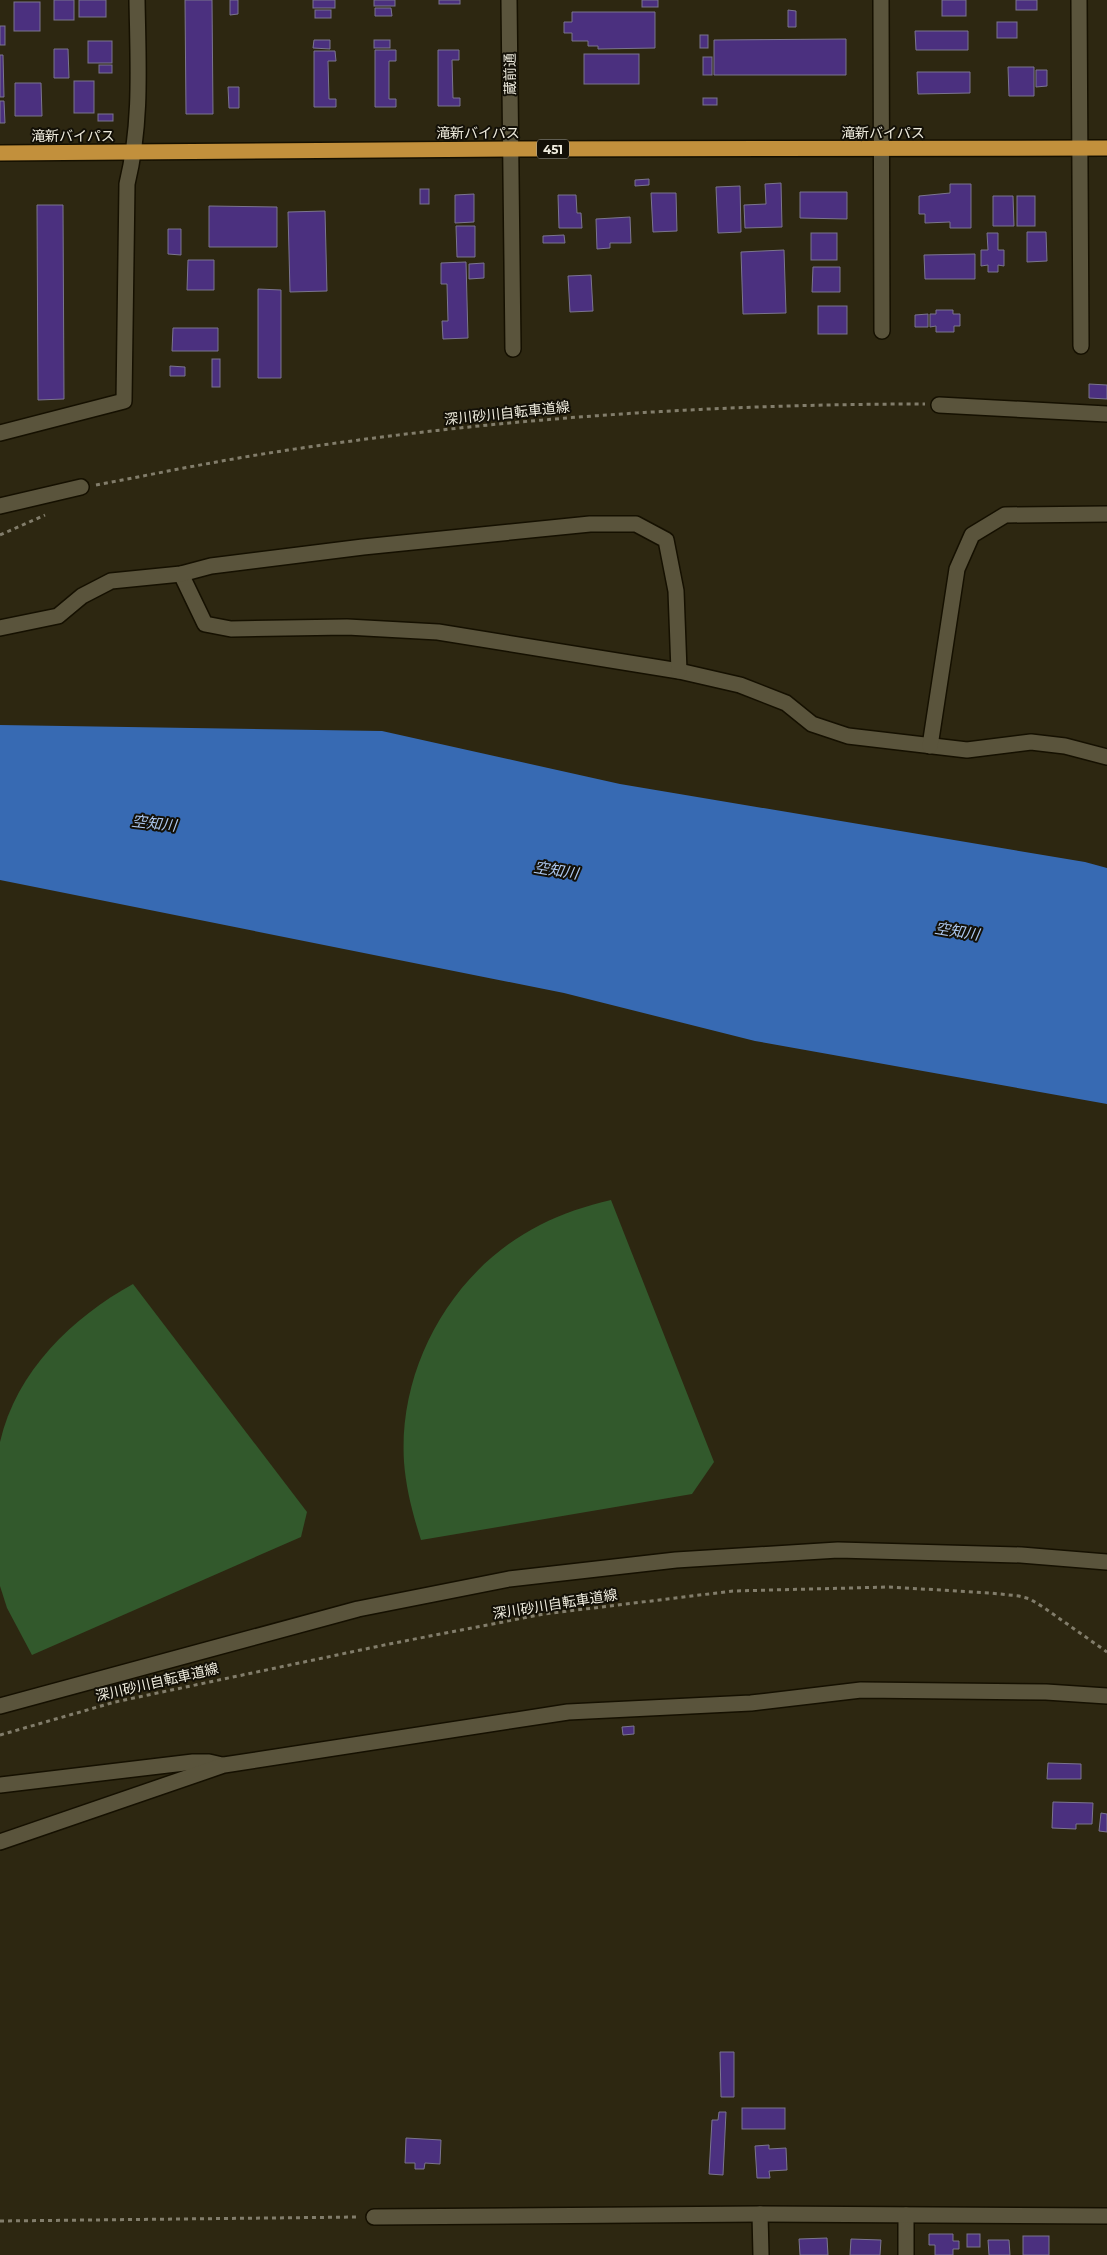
<svg xmlns="http://www.w3.org/2000/svg" width="1107" height="2255" font-family="Montserrat,'Noto Sans JP',sans-serif">
<rect width="100%" height="100%" fill="#2d2711"/>
<!-- green -->
<g fill="#32592c">
<path d="M611,1200L714,1462L692,1494L421,1540C413,1515 406,1489 404,1462C398,1366 453,1269 540,1225C563,1213 586,1206 611,1200Z"/>
<path d="M133,1284L307,1512L301,1537L32,1655L7,1608L0,1586C0,1553 0,1520 0,1487C0,1473 0,1456 0,1442C16,1371 73,1317 133,1284Z"/>
</g>
<!-- water -->
<path fill="#376ab3" d="M0,725L382,731L620,784L1085,862L1107,868V1104L755,1041L564,993L0,880Z"/>
<!-- building -->
<g fill="#4b307f" stroke="#7b758e">
<rect x="54" y="0" width="20" height="20"/>
<rect x="79" y="0" width="27" height="17"/>
<path d="M185,0H212L213,114H186Z"/>
<path d="M230,0H238V14L230,15Z"/>
<rect x="313" y="0" width="22" height="8"/>
<rect x="374" y="0" width="21" height="6"/>
<rect x="439" y="0" width="21" height="4"/>
<rect x="642" y="0" width="16" height="7"/>
<rect x="942" y="0" width="24" height="16"/>
<rect x="1016" y="0" width="21" height="10"/>
<rect x="14" y="2" width="26" height="29"/>
<path d="M375,8H391L392,16H375Z"/>
<rect x="315" y="10" width="16" height="8"/>
<path d="M788,10L796,11V27H788Z"/>
<path d="M572,12H655V48L598,49V46H588V41H572V33H564V22H572Z"/>
<rect x="997" y="22" width="20" height="16"/>
<rect x="0" y="26" width="5" height="19"/>
<path d="M915,31H968V50H916Z"/>
<rect x="700" y="35" width="8" height="13"/>
<path d="M846,39V75H714V40Z"/>
<path d="M314,40H330V49L313,48Z"/>
<rect x="374" y="40" width="16" height="8"/>
<rect x="88" y="41" width="24" height="22"/>
<path d="M54,49H68L69,78H54Z"/>
<path d="M375,50H396V61H389V99H396V107H375Z"/>
<path d="M438,50H459V60H452L453,98H460V106H438Z"/>
<path d="M314,51H335L336,61H328L329,99H336V107H314Z"/>
<rect x="584" y="54" width="55" height="30"/>
<path d="M0,55H3L4,97H0Z"/>
<rect x="703" y="57" width="9" height="18"/>
<rect x="99" y="65" width="13" height="8"/>
<path d="M1008,67H1034V96H1009Z"/>
<path d="M1036,70H1047V86L1036,87Z"/>
<path d="M917,72H970V93L918,94Z"/>
<rect x="74" y="81" width="20" height="32"/>
<path d="M15,83H41L42,116H15Z"/>
<path d="M228,87H239V108H229Z"/>
<rect x="703" y="98" width="14" height="7"/>
<path d="M0,101H4L5,123H0Z"/>
<rect x="98" y="114" width="15" height="7"/>
<path d="M649,179V185L635,186V180Z"/>
<path d="M781,183L782,227L745,228L744,205L766,204L765,184Z"/>
<path d="M950,184H971V228H950V222L925,223V214H919V196L950,193Z"/>
<path d="M740,186L741,232L718,233L716,187Z"/>
<rect x="420" y="189" width="9" height="15"/>
<path d="M800,192H847V219L800,218Z"/>
<path d="M651,193H676L677,231L653,232Z"/>
<path d="M474,194V222L455,223V195Z"/>
<path d="M558,195H576L577,213H581L582,228H559Z"/>
<path d="M993,196H1013L1014,226H993Z"/>
<rect x="1017" y="196" width="18" height="30"/>
<path d="M37,205H63L64,399L38,400Z"/>
<path d="M209,206L277,207V247H209Z"/>
<path d="M325,211L327,291L290,292L288,212Z"/>
<path d="M630,217L631,243H610V248L597,249L596,219Z"/>
<path d="M456,226H475V257H457Z"/>
<path d="M168,229H181V255L168,254Z"/>
<path d="M1027,232H1046L1047,261L1027,262Z"/>
<rect x="811" y="233" width="26" height="27"/>
<path d="M987,233H998V250H1004V266L998,265V272H988V265L981,266V250H988Z"/>
<path d="M564,235L565,243H543V236Z"/>
<path d="M784,250L786,313L743,314L741,252Z"/>
<path d="M975,254V279H925L924,255Z"/>
<path d="M188,260H214V290H187Z"/>
<path d="M466,262L468,338L443,339L442,321H448L447,284H441V263Z"/>
<path d="M484,263V278L469,279V264Z"/>
<path d="M813,267H840V292H812Z"/>
<path d="M591,275L593,311L570,312L568,276Z"/>
<path d="M258,289L281,290V378H258Z"/>
<rect x="818" y="306" width="29" height="28"/>
<path d="M936,310H953V314H960V326H954V332H936V326L930,327V314H936Z"/>
<path d="M928,314V327H915V315Z"/>
<path d="M173,328H218V351H172Z"/>
<rect x="212" y="359" width="8" height="28"/>
<path d="M170,366L185,367V376H170Z"/>
<path d="M1089,384L1107,385V399L1089,398Z"/>
<path d="M634,1726V1734L623,1735L622,1727Z"/>
<path d="M1048,1763L1081,1764V1779H1047Z"/>
<path d="M1053,1802L1093,1803L1092,1824H1076V1829L1052,1828Z"/>
<path d="M1101,1813L1107,1814V1832L1099,1831Z"/>
<path d="M720,2052H734V2097H721Z"/>
<rect x="742" y="2108" width="43" height="21"/>
<path d="M719,2112H726L723,2175L709,2174L712,2120H718Z"/>
<path d="M406,2138L441,2140L440,2164L425,2163L424,2169H415V2163H405Z"/>
<path d="M769,2145V2149L786,2148L787,2170L769,2171L770,2178H757L755,2146Z"/>
<path d="M929,2234H953V2241H959V2249H953V2255H935V2245H929Z"/>
<rect x="967" y="2234" width="13" height="13"/>
<rect x="1023" y="2236" width="26" height="19"/>
<path d="M827,2238L828,2255H800L799,2239Z"/>
<path d="M851,2239L881,2240L880,2255H850Z"/>
<path d="M988,2240H1009L1010,2255H989Z"/>
</g>
<g fill="none" stroke-linecap="round" stroke-linejoin="round">
<!-- minor casing -->
<g stroke="#151000" stroke-width="18">
<g id="minor">
<path d="M509,0L513,349"/>
<path d="M881,0L882,331"/>
<path d="M1079,0L1081,346"/>
<path d="M939,405L1107,414"/>
<path d="M0,433L124,401L127,184C142,122 138,63 137,0"/>
<path d="M0,506L81,487"/>
<path d="M181,574L205,624L231,629L347,627L438,632L679,671L740,685L786,703L812,724L848,736L967,750L1031,742L1065,746L1107,757"/>
<path d="M0,628L58,616L82,596L111,581L181,574L211,566L363,547L590,524H636L666,540L676,591L679,671"/>
<path d="M930,746L957,569L972,535L1005,515L1107,514"/>
<path d="M0,1706L358,1609L509,1579L676,1560L838,1550L1021,1555L1107,1562"/>
<path d="M0,1785L193,1762H209L222,1765"/>
<path d="M0,1842L224,1765L568,1712L751,1703L861,1690L1046,1692L1107,1696"/>
<path d="M760,2214L761,2255"/>
<path d="M906,2215V2255"/>
<path d="M374,2217L760,2214L1107,2216"/>
</g>
</g>
<!-- highway casing -->
<g stroke="#151000" stroke-width="18">
<path id="highway" d="M0,153L511,149L1107,148"/>
</g>
<!-- path -->
<g stroke="#827d6b" stroke-width="3" stroke-dasharray="4 4" stroke-linecap="butt">
<path d="M96,485C154,474 212,462 269,453C486,419 706,404 925,404"/>
<path d="M0,535L45,515"/>
<path d="M0,1735L115,1702L389,1644L544,1614L733,1591L889,1587L990,1593L1019,1596L1030,1599L1043,1607L1107,1652"/>
<path d="M0,2221L359,2217"/>
</g>
<!-- minor -->
<use href="#minor" stroke="#5a543c" stroke-width="15"/>
<!-- highway -->
<use href="#highway" stroke="#c2903c" stroke-width="15"/>
</g>
<g text-anchor="middle" dominant-baseline="central" stroke-width="4" stroke-linejoin="round" paint-order="stroke">
<!-- shield labels -->
<rect fill="#131007" stroke="#adaa9e" stroke-width="1" x="537" y="139.5" width="32" height="19" rx="4"/>
<g font-size="12" font-weight="bold" fill="#efecde">
<text x="553" y="149">451</text>
</g>
<!-- street labels -->
<g font-size="14" fill="#efecde" stroke="#131007">
<text transform="translate(510 74) rotate(-91)">蔵前通</text>
<text x="478" y="133">滝新バイパス</text>
<text x="883" y="133">滝新バイパス</text>
<text x="73" y="136">滝新バイパス</text>
<text transform="translate(507 413) rotate(-6)">深川砂川自転車道線</text>
<text transform="translate(555 1604) rotate(-9)">深川砂川自転車道線</text>
<text transform="translate(157 1682) rotate(-13)">深川砂川自転車道線</text>
</g>
<!-- water labels -->
<g font-size="15" font-style="italic" fill="#aec9f0" stroke="#131007">
<text transform="translate(154 823) rotate(6)">空知川</text>
<text transform="translate(556 870) rotate(9)">空知川</text>
<text transform="translate(957 931) rotate(9)">空知川</text>
</g>
</g>
</svg>
